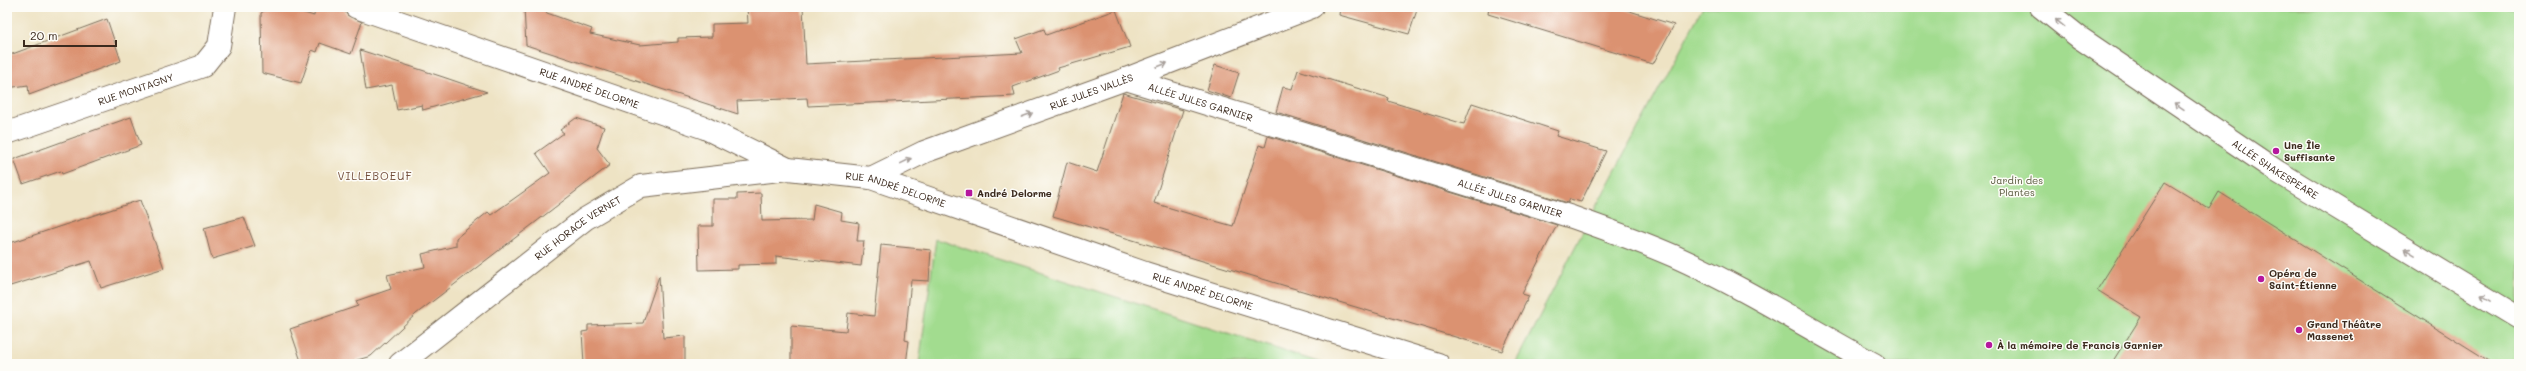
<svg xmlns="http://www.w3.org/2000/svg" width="2526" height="371" font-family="Mali,sans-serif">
<rect width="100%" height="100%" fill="#fdfcf7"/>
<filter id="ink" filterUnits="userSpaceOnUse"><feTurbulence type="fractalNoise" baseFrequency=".025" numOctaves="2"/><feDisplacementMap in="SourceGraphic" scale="8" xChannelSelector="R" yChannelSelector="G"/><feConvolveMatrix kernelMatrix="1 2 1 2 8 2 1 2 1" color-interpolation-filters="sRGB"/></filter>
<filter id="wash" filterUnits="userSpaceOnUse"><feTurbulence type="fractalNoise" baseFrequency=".012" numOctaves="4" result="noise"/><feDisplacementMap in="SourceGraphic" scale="16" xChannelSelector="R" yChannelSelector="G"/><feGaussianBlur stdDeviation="0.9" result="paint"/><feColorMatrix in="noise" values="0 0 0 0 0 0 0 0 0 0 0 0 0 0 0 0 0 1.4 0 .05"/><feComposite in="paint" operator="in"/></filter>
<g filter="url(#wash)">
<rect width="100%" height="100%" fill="#eee3c4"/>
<!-- green -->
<g fill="#a2dc8f" stroke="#6e8356">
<path d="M1703,7H2519V364H1515L1592,214Z"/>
<path d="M936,239L1324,364H919Z"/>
</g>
<g id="blocks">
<!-- building -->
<g fill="#db9271">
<path d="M270,7H285L314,16L315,7H344L347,15L362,22L351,54L320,43L317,52L312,50L301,83L262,73L261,13Z"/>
<path d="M524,7H539L547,13L592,29L590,34L640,45L678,42V38L712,37V24L748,23L747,7H803L806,64L1022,53L1016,39L1044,29L1046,35L1116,10L1130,47L1058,68L1059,70L1013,87L1015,96L808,106L807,98L737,101L738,114L526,45Z"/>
<path d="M1340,7H1418L1409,34L1339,15Z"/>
<path d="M1489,7H1617L1674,25L1653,64L1488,14Z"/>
<path d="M107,19L121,61L29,95L28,85L7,88V56Z"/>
<path d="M360,50L443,77L487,92L423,110L422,105L397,110L392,85L366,90Z"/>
<path d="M1215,65L1239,73L1231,98L1207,90Z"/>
<path d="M1298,70L1389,98L1388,101L1464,124L1472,103L1558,131L1556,136L1606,151L1581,202L1570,199L1568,203L1276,112L1283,87L1292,89Z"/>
<path d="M1123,93L1183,110L1154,203L1190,214L1233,226L1259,145L1265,147L1268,136L1557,225L1522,294L1529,296L1502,351L1053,216L1067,162L1097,172Z"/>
<path d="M131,117L141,145L62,174L61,171L23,184L14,159Z"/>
<path d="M576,118L604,127L597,148L610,165L416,314L371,356L344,364H302L290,329L358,306L356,301L391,289L387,275L425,267L422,254L456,246V238L488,212L491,215L550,173L536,153L564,133L560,130Z"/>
<path d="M2165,182L2209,209L2219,192L2494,364H2111L2141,317L2097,290Z"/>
<path d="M761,193L762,221L812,220L814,204L842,212L841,220L859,223L857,241H864L861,266L776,256V264L738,265V269L699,270L698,226H713V199H737V194Z"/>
<path d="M140,200L164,268L101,288L91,261L7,287V244Z"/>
<path d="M244,217L255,246L212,259L204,228Z"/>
<path d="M881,245L931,250L929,281L911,280L905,340L909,341L906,364H791V326L846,331L848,313L874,316Z"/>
<path d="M659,276L663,338L685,336V364H584L582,332L588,331V325L643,323Z"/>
</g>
</g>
</g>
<g filter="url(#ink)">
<use href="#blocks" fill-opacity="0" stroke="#7a6b58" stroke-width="1"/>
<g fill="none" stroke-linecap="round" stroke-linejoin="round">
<!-- minor casing -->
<g stroke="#7a6b58" stroke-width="24">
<g id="minor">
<path id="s1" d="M356,7L705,128L788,169L871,178L1145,273L1438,364"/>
<path id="s2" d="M2041,7L2080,38L2278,172L2519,318"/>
<path id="s3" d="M1126,79L1572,217C1606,229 1640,241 1674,256C1743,287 1808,328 1874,364"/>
<path id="s4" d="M7,133L203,66L219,46L225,7"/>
<path id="s5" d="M871,178L924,152L1126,79L1312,7"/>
<path id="s6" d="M400,364L585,219L641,186L788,169"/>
</g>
</g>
<!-- minor -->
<use href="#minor" stroke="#fff" stroke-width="22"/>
</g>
<!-- one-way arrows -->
<defs><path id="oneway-shaft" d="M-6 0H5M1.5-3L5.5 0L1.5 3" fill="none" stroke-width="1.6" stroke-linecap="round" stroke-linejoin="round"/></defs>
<g stroke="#a79f9a">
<use href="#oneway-shaft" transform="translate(2060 23) rotate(-141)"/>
<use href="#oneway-shaft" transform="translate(1162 65) rotate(-21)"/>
<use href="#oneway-shaft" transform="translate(2179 106) rotate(-146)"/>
<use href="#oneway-shaft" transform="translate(1027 115) rotate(-20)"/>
<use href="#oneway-shaft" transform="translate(906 161) rotate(-26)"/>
<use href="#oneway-shaft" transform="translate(2410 252) rotate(-149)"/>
<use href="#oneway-shaft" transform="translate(2486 298) rotate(-149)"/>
</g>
</g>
<!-- markers -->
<g fill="#b5179e" stroke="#fdfcf7" stroke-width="1.5">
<circle cx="2276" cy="151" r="4"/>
<rect x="965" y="189" width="8" height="8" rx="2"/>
<circle cx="2261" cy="279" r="4"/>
<circle cx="2299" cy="330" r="4"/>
<circle cx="1989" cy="345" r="4"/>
</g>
<g text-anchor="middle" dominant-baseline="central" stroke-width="3" stroke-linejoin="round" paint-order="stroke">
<!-- street labels -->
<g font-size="10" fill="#3b2a1e" stroke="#fdfcf7">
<text stroke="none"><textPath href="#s1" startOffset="247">RUE ANDRÉ DELORME</textPath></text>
<text stroke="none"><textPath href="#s4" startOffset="136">RUE MONTAGNY</textPath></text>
<text stroke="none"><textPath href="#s5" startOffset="237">RUE JULES VALLÈS</textPath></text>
<text stroke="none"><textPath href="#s3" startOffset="78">ALLÉE JULES GARNIER</textPath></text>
<text stroke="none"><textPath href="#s2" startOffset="285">ALLÉE SHAKESPEARE</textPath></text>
<text stroke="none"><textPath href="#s1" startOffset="572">RUE ANDRÉ DELORME</textPath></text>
<text stroke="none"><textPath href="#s3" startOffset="402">ALLÉE JULES GARNIER</textPath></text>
<text stroke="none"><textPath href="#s6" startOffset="224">RUE HORACE VERNET</textPath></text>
<text stroke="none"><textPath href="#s1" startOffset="896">RUE ANDRÉ DELORME</textPath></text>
</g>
<!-- poi labels -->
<g font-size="10" font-weight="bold" fill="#3b2a1e" stroke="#fdfcf7" text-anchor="start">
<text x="2284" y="145">Une Île<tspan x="2284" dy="12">Suffisante</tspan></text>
<text x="977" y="193">André Delorme</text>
<text x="2269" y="273">Opéra de<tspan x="2269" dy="12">Saint-Étienne</tspan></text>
<text x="2307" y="324">Grand Théâtre<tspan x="2307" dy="12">Massenet</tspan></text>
<text x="1997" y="345">À la mémoire de Francis Garnier</text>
</g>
<!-- park labels -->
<g font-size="10" fill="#55563a" stroke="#fdfcf7">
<text x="2017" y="180">Jardin des<tspan x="2017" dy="12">Plantes</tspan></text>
</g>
<!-- neighbourhood labels -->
<g font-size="11" letter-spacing="1" fill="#734e3b" stroke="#fdfcf7">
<text x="375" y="175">VILLEBOEUF</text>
</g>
</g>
<!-- margin -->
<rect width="2526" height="371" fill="none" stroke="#fdfcf7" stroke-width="24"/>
<!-- scale -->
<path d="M24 40v6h92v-6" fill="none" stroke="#3b2a1e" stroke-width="2"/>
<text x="30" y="40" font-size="12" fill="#3b2a1e" stroke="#fdfcf7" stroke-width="3" paint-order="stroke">20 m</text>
</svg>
